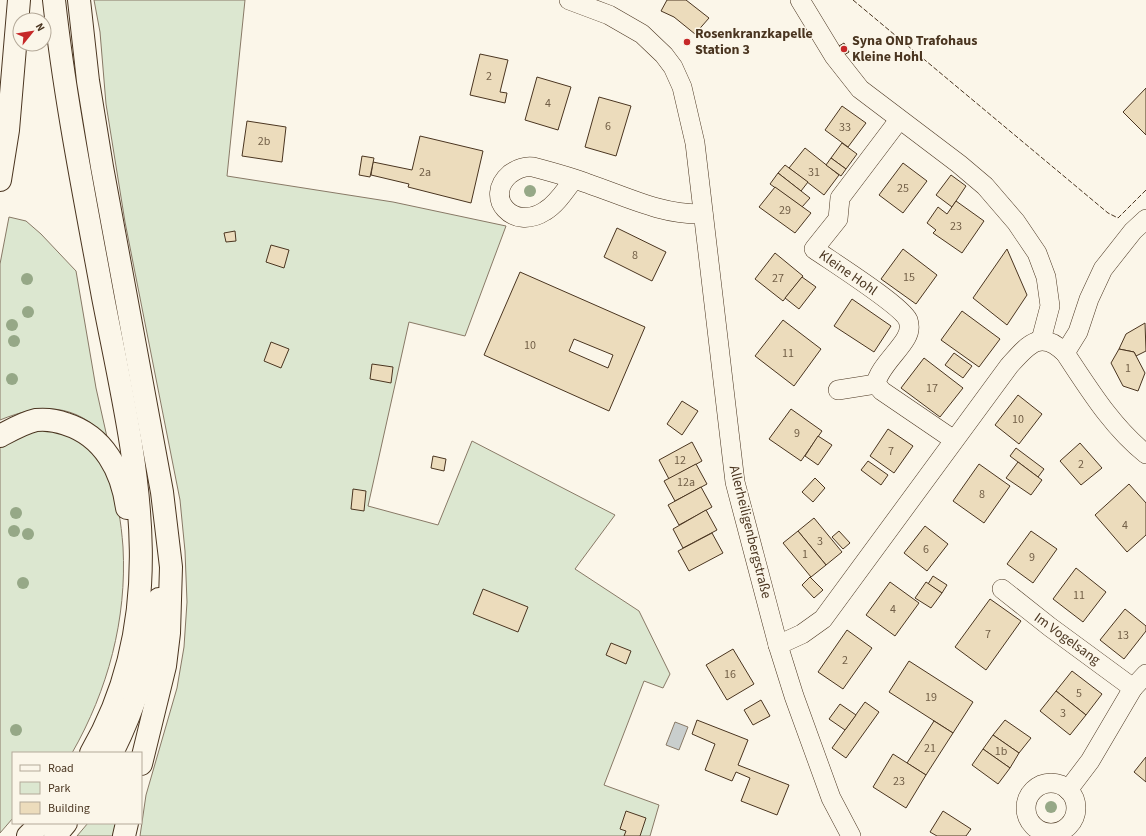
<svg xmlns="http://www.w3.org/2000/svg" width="1146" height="836" font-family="'Source Sans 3',sans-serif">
<rect width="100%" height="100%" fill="#fbf6e9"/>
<!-- green -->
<g fill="#dce7d0" stroke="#887966">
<path d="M94,0H245L227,176L393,202L506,226L465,336L409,322L368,506L438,525L472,441L615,515L575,569L639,611L670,674L663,688L644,681L604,785L659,805L650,836H140L146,795L177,688L184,647L187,602L185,551L180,500L125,222L106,104L100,32Z"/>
<path d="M9,217L26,221L41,234L76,271L96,388L107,437C74,403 42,403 0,420V264Z"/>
<path d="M41,427C46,428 51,428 56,430C61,431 93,448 96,451C102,457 105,469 108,476C118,499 121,522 123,547C127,619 108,690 72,753H13V818L0,833V444Z"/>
<path d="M88,823H118L116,836H77Z"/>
</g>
<!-- water -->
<path fill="#c9cecd" stroke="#887966" d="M675,722L688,727L679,750L666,745Z"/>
<!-- building -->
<g fill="#ecdcbc" stroke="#4a3520" fill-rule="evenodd">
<path d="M667,0H686L709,18L695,34L674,17L661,11Z"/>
<path d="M844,43L849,52L844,55L839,46Z"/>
<path d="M480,54L508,60L500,92L507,93L505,103L470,95Z"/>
<path d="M537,77L571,87L558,130L525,120Z"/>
<path d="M1146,88V135L1123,112Z"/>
<path d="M599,97L631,106L616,156L585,147Z"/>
<path d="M842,106L866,123L848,147L825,130Z"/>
<path d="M247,121L286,127L282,162L242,156Z"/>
<path d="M420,136L483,151L471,203L408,187L409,184L371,175L373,162L412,170Z"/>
<path d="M842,143L857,154L846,169L831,158Z"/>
<path d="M805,148L839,175L824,195L789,168Z"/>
<path d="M362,156L374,158L370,177L359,175Z"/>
<path d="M831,158L846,169L841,176L826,165Z"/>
<path d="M903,163L927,181L903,213L879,195Z"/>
<path d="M785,165L808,182L801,191L778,173Z"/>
<path d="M778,173L810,198L802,207L770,184Z"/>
<path d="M951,175L966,186L952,207L936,195Z"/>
<path d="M775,187L811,213L795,233L759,207Z"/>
<path d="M956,201L984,221L962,253L933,233L936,230L927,223L938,207L947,214Z"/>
<path d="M617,228L666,252L652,281L604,257Z"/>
<path d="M235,231L236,241L226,242L224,233Z"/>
<path d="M271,245L289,250L284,268L266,262Z"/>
<path d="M903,249L937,275L916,304L881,279Z"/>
<path d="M1007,249L1027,295L1007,325L973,298Z"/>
<path d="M775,253L803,276L783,301L755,279Z"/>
<path d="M520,272L645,327L609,411L484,355ZM574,339L613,355L608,368L569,351Z"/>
<path d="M802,277L816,287L799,309L785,298Z"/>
<path d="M852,299L891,326L874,352L834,326Z"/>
<path d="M962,311L1000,339L979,367L941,340Z"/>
<path d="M783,320L821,349L794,386L755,356Z"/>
<path d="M1145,323L1146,351L1136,356L1134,352L1119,349L1126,334Z"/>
<path d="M271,342L289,349L281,368L264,361Z"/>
<path d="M1119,349L1134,352L1145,373L1138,391L1123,386L1111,363Z"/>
<path d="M954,353L972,366L963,378L945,365Z"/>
<path d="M924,358L963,388L940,417L901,388Z"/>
<path d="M372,364L393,367L391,383L370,379Z"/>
<path d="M1018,395L1042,414L1019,444L995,425Z"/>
<path d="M682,401L698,411L682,435L667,424Z"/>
<path d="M791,409L822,431L801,461L769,439Z"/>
<path d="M888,429L913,446L894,473L870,456Z"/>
<path d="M818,436L832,445L818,465L805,456Z"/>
<path d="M692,442L702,461L669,479L659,460Z"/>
<path d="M1080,443L1102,468L1081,485L1060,461Z"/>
<path d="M1016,448L1044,469L1038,477L1010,456Z"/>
<path d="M433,456L446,459L444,471L431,468Z"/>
<path d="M868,461L888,475L881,485L861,470Z"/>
<path d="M1018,462L1042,480L1031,495L1006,478Z"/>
<path d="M696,464L707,484L675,501L664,481Z"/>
<path d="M979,464L1010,486L984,523L953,501Z"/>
<path d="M815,478L825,488L813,502L802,492Z"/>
<path d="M1129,484L1146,503V535L1127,552L1095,515Z"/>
<path d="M701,487L712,507L679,525L668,505Z"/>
<path d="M353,489L366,491L364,511L351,509Z"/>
<path d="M706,510L717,530L683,548L673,529Z"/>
<path d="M814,518L842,552L826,565L798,531Z"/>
<path d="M925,526L948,544L927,571L904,553Z"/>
<path d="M798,531L826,565L811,577L783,543Z"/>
<path d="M839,531L850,543L843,549L832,537Z"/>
<path d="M1031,531L1057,549L1033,583L1007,564Z"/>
<path d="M712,533L723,553L689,571L678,551Z"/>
<path d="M1076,568L1106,592L1083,622L1053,599Z"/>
<path d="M933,576L947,585L942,593L928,584Z"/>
<path d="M810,577L823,590L814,598L802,585Z"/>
<path d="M890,582L919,603L895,636L866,615Z"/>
<path d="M926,582L942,593L931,608L915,598Z"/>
<path d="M483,589L528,607L518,632L473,614Z"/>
<path d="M990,599L1021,621L986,670L955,647Z"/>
<path d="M1125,609L1146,626V631L1124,659L1100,640Z"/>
<path d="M847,630L872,648L843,689L818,672Z"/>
<path d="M611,643L631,651L626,664L606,655Z"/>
<path d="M733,649L754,684L727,700L706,665Z"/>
<path d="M909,661L973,702L953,733L889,692Z"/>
<path d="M1072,671L1102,694L1086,715L1056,691Z"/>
<path d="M1056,691L1086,715L1070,735L1040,711Z"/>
<path d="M761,700L770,716L753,725L744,710Z"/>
<path d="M865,702L879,712L846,758L832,748Z"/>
<path d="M840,704L856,715L845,730L829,719Z"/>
<path d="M697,720L748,740L738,765L789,785L777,815L741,801L750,778L736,772L732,781L705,770L715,744L692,734Z"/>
<path d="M1005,720L1031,738L1019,753L993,735Z"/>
<path d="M934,721L953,733L926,775L907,763Z"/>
<path d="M993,735L1019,753L1010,768L983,749Z"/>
<path d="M983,749L1010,768L998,784L972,765Z"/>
<path d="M893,754L926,775L906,808L873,787Z"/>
<path d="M1146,757V782L1134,772Z"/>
<path d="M626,811L646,818L640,836H624L626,831L620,829Z"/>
<path d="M943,811L971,829L966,836H937L930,832Z"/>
</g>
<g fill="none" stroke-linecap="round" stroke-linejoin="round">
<!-- minor casing -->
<g stroke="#4a3520" stroke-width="20">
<g id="minor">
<path d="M569,0L609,15L642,34L664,55L673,67L682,87L695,143L735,482L778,645L794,696L831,798L851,836"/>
<path d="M800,0L834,56L860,89L959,164L985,186L1016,222L1037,253L1046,277L1050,306L1041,340"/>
<path d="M899,120L840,198L838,219L814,249C831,261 901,305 908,320C910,326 909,333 906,338C899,351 878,369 876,384L882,391L954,440"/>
<path d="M574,179C566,189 557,204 545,211C513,232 483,197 510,174C517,169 525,166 533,167C552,172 571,177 589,184C627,197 662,215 703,214"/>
<path d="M1065,353C1089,389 1112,427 1146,454"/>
<path d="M838,390L876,384"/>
<path d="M1002,589L1050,627L1133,688"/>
<path d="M778,645L802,634L823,619L1009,366C1027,346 1040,328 1065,353L1078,332L1089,299L1103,269L1133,231L1146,219"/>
<circle cx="1051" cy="808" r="25"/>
<path d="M1068,790L1090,761L1133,688L1146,674"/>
</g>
</g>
<!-- trunk casing -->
<g stroke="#4a3520" stroke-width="24">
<g id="trunk">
<path d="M54,0C65,100 85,199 103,297C133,452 176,607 91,753"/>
<path d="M79,0L88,81L102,167L162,492L171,567L169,633L165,666L141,764"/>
<path d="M0,180L8,130L19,0"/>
<path d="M0,436C11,430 23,423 36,420C46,419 58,421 66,424C104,436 122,471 127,508"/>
<path d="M112,753C136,705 152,652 159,599"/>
<path d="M28,836L41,823"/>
<path d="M55,836L66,823"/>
<path d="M124,836L127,823"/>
</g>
</g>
<!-- minor -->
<use href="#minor" stroke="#fbf6e9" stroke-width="19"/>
<!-- trunk -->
<use href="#trunk" stroke="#fbf6e9" stroke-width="22"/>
<!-- fence -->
<path stroke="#4a3520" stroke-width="1" stroke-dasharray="5 2" stroke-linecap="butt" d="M853,0L1108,213L1118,218L1146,190"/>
</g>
<!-- trees -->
<g fill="#96a887">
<circle cx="530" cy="191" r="6"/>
<circle cx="27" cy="279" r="6"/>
<circle cx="28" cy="312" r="6"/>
<circle cx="12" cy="325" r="6"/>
<circle cx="14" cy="341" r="6"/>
<circle cx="12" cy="379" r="6"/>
<circle cx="16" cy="513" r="6"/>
<circle cx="14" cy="531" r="6"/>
<circle cx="28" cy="534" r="6"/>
<circle cx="23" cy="583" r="6"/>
<circle cx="16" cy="730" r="6"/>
<circle cx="1051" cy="807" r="6"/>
</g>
<!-- markers -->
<g fill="#c62828" stroke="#fbf6e9" stroke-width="1.5">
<circle cx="687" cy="42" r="4"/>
<circle cx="844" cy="49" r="4"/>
</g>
<g text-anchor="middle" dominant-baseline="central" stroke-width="3" stroke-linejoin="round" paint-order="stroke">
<!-- number labels -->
<g font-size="12" fill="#725f47">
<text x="489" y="76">2</text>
<text x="548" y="103">4</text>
<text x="608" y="126">6</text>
<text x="845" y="127">33</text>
<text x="264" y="141">2b</text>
<text x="425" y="172">2a</text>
<text x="814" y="172">31</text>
<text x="903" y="188">25</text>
<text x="785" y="210">29</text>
<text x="956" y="226">23</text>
<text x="635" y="255">8</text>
<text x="909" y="277">15</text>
<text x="778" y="278">27</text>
<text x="530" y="345">10</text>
<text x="788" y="353">11</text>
<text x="1128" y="368">1</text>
<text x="932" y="388">17</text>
<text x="1018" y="419">10</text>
<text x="797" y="433">9</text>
<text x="891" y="451">7</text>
<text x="680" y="460">12</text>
<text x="1081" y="464">2</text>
<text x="686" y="482">12a</text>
<text x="982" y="494">8</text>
<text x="1125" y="525">4</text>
<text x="820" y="541">3</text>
<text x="926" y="549">6</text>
<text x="805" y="554">1</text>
<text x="1032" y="557">9</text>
<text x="1079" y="595">11</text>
<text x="893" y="609">4</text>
<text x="988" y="634">7</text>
<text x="1123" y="635">13</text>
<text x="845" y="660">2</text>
<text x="730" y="674">16</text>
<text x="1079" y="693">5</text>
<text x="931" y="697">19</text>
<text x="1063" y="713">3</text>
<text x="930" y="748">21</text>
<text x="1001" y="751">1b</text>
<text x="899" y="781">23</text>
</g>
<!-- poi labels -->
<g font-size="14" font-weight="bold" fill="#4a3520" stroke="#fbf6e9" text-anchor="start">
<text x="695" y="34">Rosenkranzkapelle<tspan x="695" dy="16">Station 3</tspan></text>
<text x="852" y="41">Syna OND Trafohaus<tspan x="852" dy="16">Kleine Hohl</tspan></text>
</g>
<!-- street labels -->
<g font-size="14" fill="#4a3520" stroke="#fbf6e9">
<text transform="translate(848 273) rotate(35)">Kleine Hohl</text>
<text transform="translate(750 532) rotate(76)">Allerheiligenbergstraße</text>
<text transform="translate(1067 639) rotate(36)">Im Vogelsang</text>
</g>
</g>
<!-- legend -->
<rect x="12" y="752" width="130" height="72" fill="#fbf6e9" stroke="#b4a999"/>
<rect x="20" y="765" width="20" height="6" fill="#fbf6e9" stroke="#b4a999"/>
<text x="48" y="772" font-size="12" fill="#4a3520">Road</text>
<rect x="20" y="782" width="20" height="12" fill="#dce7d0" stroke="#b4a999"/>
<text x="48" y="792" font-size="12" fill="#4a3520">Park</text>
<rect x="20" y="802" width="20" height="12" fill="#ecdcbc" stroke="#b4a999"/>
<text x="48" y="812" font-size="12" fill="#4a3520">Building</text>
<!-- north arrow -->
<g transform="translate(32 32) rotate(60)"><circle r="19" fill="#fbf6e9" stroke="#b4a999"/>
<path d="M0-3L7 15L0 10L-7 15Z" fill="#c62828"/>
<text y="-6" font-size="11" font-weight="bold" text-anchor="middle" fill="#4a3520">N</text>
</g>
</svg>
